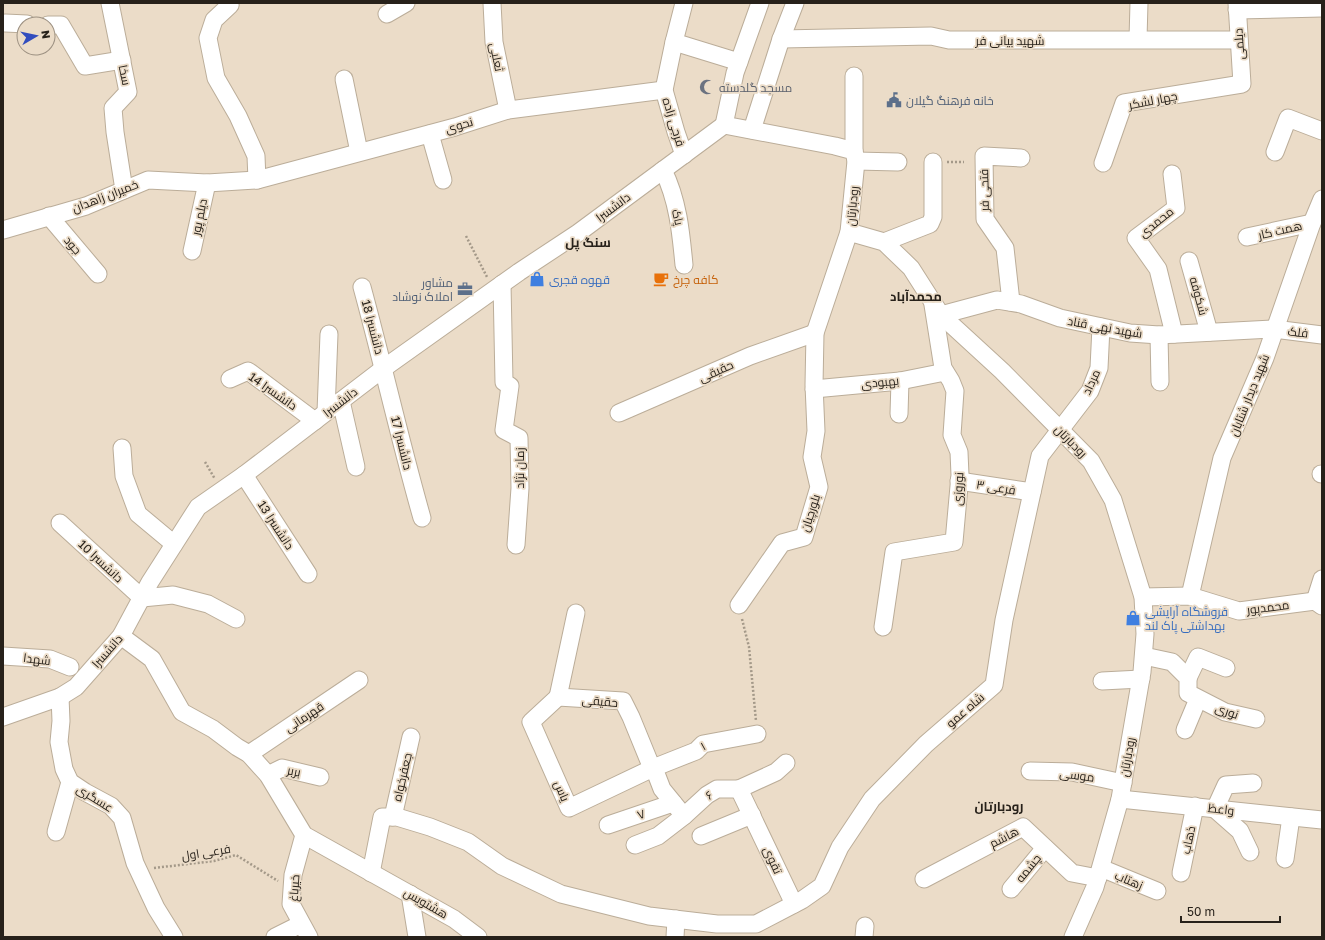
<svg xmlns="http://www.w3.org/2000/svg" width="1325" height="940" font-family="'Golos Text',Cairo,sans-serif">
<rect width="100%" height="100%" fill="#ebdcc8"/>
<g fill="none" stroke-linecap="round" stroke-linejoin="round">
<!-- minor casing -->
<g stroke="#bbad99" stroke-width="19">
<g id="minor">
<path d="M110,3L128,92L113,108L115,132L124,190"/>
<path d="M229,3L230,5L214,20L208,38L216,78L238,116L256,156L257,180"/>
<path d="M492,3L494,42L508,110"/>
<path d="M684,3L674,42L664,90L676,132L684,155"/>
<path d="M1237,10L1322,8"/>
<path d="M387,14L406,3"/>
<path d="M5,23L27,24"/>
<path d="M48,25H61L85,66L122,60"/>
<path d="M781,39L931,36L949,40H1239"/>
<path d="M1138,39L1139,3"/>
<path d="M674,42L739,62"/>
<path d="M854,76V151"/>
<path d="M344,79L359,152"/>
<path d="M724,125L835,146L854,151L856,161L849,232L815,333L814,385L816,431L812,457L819,487L804,537L782,543L739,605"/>
<path d="M724,125L735,73L760,3"/>
<path d="M752,130L781,39L795,3"/>
<path d="M430,134L443,180"/>
<path d="M1275,152L1288,118L1322,131"/>
<path d="M856,161L898,162"/>
<path d="M1103,163L1124,103L1242,84L1237,3"/>
<path d="M663,170C678,200 681,233 684,265"/>
<path d="M1172,174L1176,208L1136,238L1158,269L1174,334"/>
<path d="M49,216L98,274"/>
<path d="M3,230L86,206L148,180L207,183L257,180L455,127L508,110L664,90"/>
<path d="M849,232L884,242L911,268L941,315L1002,371L1091,461L1113,500L1143,597L1145,634L1142,672L1120,799L1095,887L1073,937"/>
<path d="M1247,237L1312,223"/>
<path d="M884,242L930,224L933,217V162"/>
<path d="M192,251L207,183"/>
<path d="M1189,261L1209,332"/>
<path d="M502,284L504,382L510,386L504,430L519,438L520,488L516,545"/>
<path d="M362,287C383,364 400,441 422,518"/>
<path d="M1011,302L1005,248L985,219L984,156L1021,158"/>
<path d="M941,315L997,300L1021,304L1060,318L1130,333L1159,335L1274,329L1322,335"/>
<path d="M1159,335L1160,382"/>
<path d="M230,379L248,371L315,421"/>
<path d="M814,389L900,381L945,372"/>
<path d="M341,401L356,467"/>
<path d="M326,412L329,334"/>
<path d="M619,413L750,356L815,333"/>
<path d="M899,414L900,381"/>
<path d="M122,448L124,476L138,514L174,544"/>
<path d="M1321,474H1322"/>
<path d="M244,475L308,574"/>
<path d="M959,481L1032,492"/>
<path d="M60,523L142,598L173,595L208,604L236,619"/>
<path d="M1190,596L1222,458L1265,358L1312,223L1322,199"/>
<path d="M1143,597L1190,596L1239,611L1315,601L1322,606"/>
<path d="M1315,601L1322,579"/>
<path d="M883,627L894,552L954,542L960,475L959,452L952,435L955,391L951,381L943,368L933,305"/>
<path d="M121,636L152,659L182,712L213,729L237,747L249,754L268,775L304,835L454,919L478,937"/>
<path d="M3,656L50,659L70,667"/>
<path d="M1144,656L1172,662L1188,678V693L1225,712L1256,719"/>
<path d="M1188,678L1198,657L1226,668"/>
<path d="M1102,681L1141,679"/>
<path d="M60,697L61,721L59,742L64,769L70,782L85,792L111,806L122,818L135,863L156,908L174,937"/>
<path d="M558,697L531,722L569,808L653,768L696,751L703,744L757,734"/>
<path d="M558,697L623,701L631,717L649,761L657,776L662,789L684,816"/>
<path d="M558,697L576,613"/>
<path d="M3,717L60,697L76,687L121,636L150,582L198,507L244,475L384,368L519,272L578,233L724,125"/>
<path d="M1185,730L1198,699"/>
<path d="M249,754L359,680"/>
<path d="M786,763L776,772L739,789L794,904"/>
<path d="M1030,771L1072,772L1123,783"/>
<path d="M268,775L282,768L320,777"/>
<path d="M1120,799L1322,820"/>
<path d="M393,817L411,737"/>
<path d="M608,825L673,803"/>
<path d="M56,832L70,782"/>
<path d="M304,835L293,875L291,904L309,937"/>
<path d="M701,836L752,815"/>
<path d="M635,845L658,836L684,816L707,795L717,789H739"/>
<path d="M1250,852L1240,831L1215,809L1226,785L1253,783"/>
<path d="M1285,859L1291,817"/>
<path d="M1101,868L1157,891"/>
<path d="M371,873L382,817H397L430,827L468,842L502,866L561,894L649,916L717,924H756L802,900L822,886L840,847L872,799L926,744L994,685L1004,620L1040,456L1090,391L1099,368L1101,327"/>
<path d="M1181,873L1195,806"/>
<path d="M924,879L1023,827L1072,873L1098,878"/>
<path d="M1011,889L1045,848"/>
<path d="M410,894L417,937"/>
<path d="M275,937L301,924"/>
<path d="M675,937L676,919"/>
<path d="M864,937L865,926"/>
</g>
</g>
<!-- path -->
<g stroke="#a49989" stroke-width="2.5" stroke-dasharray="2 2" stroke-linecap="butt">
<path d="M947,162H964"/>
<path d="M466,236L487,277"/>
<path d="M205,462L215,479"/>
<path d="M742,619L749,647L756,721"/>
<path d="M154,868L214,861L236,855L278,881"/>
</g>
<!-- minor -->
<use href="#minor" stroke="#fff" stroke-width="17"/>
</g>
<!-- icons -->
<defs>
<g id="mosque-bare" transform="scale(1.2)"><path d="M3.5-4.9A6 6 0 1 0 3.5 4.9A5 5 0 1 1 3.5-4.9Z" fill="#6b7280" stroke="#ebdcc8" stroke-width="2.5" paint-order="stroke"/></g>
<g id="civic-bare" transform="scale(1.2)"><path d="M-.6-6.5H3V-4.5H.6V-3L4-1V1h2V6H-6V1h2V-1L-.6-3ZM-1.2 2.5V6h2.4V2.5Z" fill="#5c6f8a" stroke="#ebdcc8" stroke-width="2.5" paint-order="stroke"/></g>
<g id="shop-bare" transform="scale(1.2)"><path d="M-5-2.5h2.3a2.7 3.5 0 0 1 5.4 0H5L5.5 6h-11ZM-1.5-2.5h3a1.5 2.3 0 0 0-3 0Z" fill="#3f7fe0" stroke="#ebdcc8" stroke-width="2.5" paint-order="stroke"/></g>
<g id="cafe-bare" transform="scale(1.2)"><path d="M-5.5-4.5H6V0H3Q3 3.5 0 3.5H-2.5Q-5.5 3.5-5.5 0ZM3-3.2v2h1.7v-2ZM-6 4.5H4V6H-6Z" fill="#e8710a" stroke="#ebdcc8" stroke-width="2.5" paint-order="stroke"/></g>
<g id="office-bare" transform="scale(1.2)"><path d="M-6-3h4V-5.5h4V-3h4V5H-6ZM-1-4.5V-3h2v-1.5ZM-6 0V1H6V0Z" fill="#5c6f8a" stroke="#ebdcc8" stroke-width="2.5" paint-order="stroke"/></g>
</defs>
<g fill-rule="evenodd">
<use href="#mosque-bare" x="707" y="87"/>
<use href="#civic-bare" x="894" y="100"/>
<use href="#shop-bare" x="537" y="279"/>
<use href="#cafe-bare" x="661" y="279"/>
<use href="#office-bare" x="465" y="289"/>
<use href="#shop-bare" x="1133" y="618"/>
</g>
<g text-anchor="middle" dominant-baseline="central" stroke-width="3.5" stroke-linejoin="round" paint-order="stroke">
<!-- street labels -->
<g font-size="12" fill="#27211a" stroke="#ebdcc8">
<text x="1010" y="40">شهید بیانی فر</text>
<text transform="translate(1239 44) rotate(-94)">دیلمی</text>
<text transform="translate(497 57) rotate(79)">ثعلبی</text>
<text transform="translate(125 75) rotate(79)">سخا</text>
<text transform="translate(1153 100) rotate(-11)">چهار لشکر</text>
<text transform="translate(674 122) rotate(73)">فرجی زاده</text>
<text transform="translate(459 125) rotate(-17)">نحوی</text>
<text transform="translate(984 190) rotate(-91)">فتحی فر</text>
<text transform="translate(105 196) rotate(-21)">خمیران زاهدان</text>
<text transform="translate(852 206) rotate(-85)">رودبارتان</text>
<text transform="translate(613 207) rotate(-37)">دانشسرا</text>
<text transform="translate(199 217) rotate(-78)">دیلم پور</text>
<text transform="translate(678 217) rotate(77)">پاک</text>
<text transform="translate(1156 222) rotate(-39)">محمدی</text>
<text transform="translate(1280 230) rotate(-13)">همت کار</text>
<text transform="translate(73 245) rotate(50)">جود</text>
<text transform="translate(1199 296) rotate(75)">شکوفه</text>
<text transform="translate(373 327) rotate(75)">دانشسرا 18</text>
<text transform="translate(1105 327) rotate(10)">شهید نهی قناد</text>
<text transform="translate(1298 332) rotate(7)">فلک</text>
<text transform="translate(716 371) rotate(-24)">حقیقی</text>
<text transform="translate(880 382) rotate(-6)">بهبودی</text>
<text transform="translate(1091 382) rotate(-65)">مرداد</text>
<text transform="translate(273 391) rotate(35)">دانشسرا 14</text>
<text transform="translate(1249 395) rotate(-68)">شهید دیدار شتابان</text>
<text transform="translate(340 402) rotate(-38)">دانشسرا</text>
<text transform="translate(1071 441) rotate(45)">رودبارتان</text>
<text transform="translate(402 443) rotate(76)">دانشسرا 17</text>
<text transform="translate(519 468) rotate(-90)">زمان نژاد</text>
<text transform="translate(996 487) rotate(9)">فرعی ۳</text>
<text transform="translate(958 489) rotate(-87)">نوروزی</text>
<text transform="translate(810 513) rotate(-72)">بلورچیان</text>
<text transform="translate(276 525) rotate(57)">دانشسرا 13</text>
<text transform="translate(101 561) rotate(43)">دانشسرا 10</text>
<text transform="translate(1268 607) rotate(-7)">محمدپور</text>
<text transform="translate(107 651) rotate(-49)">دانشسرا</text>
<text transform="translate(37 659) rotate(7)">شهدا</text>
<text transform="translate(600 701) rotate(5)">حقیقی</text>
<text transform="translate(965 710) rotate(-41)">شاه عمو</text>
<text transform="translate(1227 711) rotate(19)">نوری</text>
<text transform="translate(304 717) rotate(-34)">قهرمانی</text>
<text transform="translate(703 746) rotate(-29)">۱</text>
<text transform="translate(1127 757) rotate(-80)">رودبارتان</text>
<text transform="translate(294 771) rotate(11)">بربر</text>
<text transform="translate(1077 775) rotate(8)">موسی</text>
<text transform="translate(402 777) rotate(-77)">جعفرخواه</text>
<text transform="translate(562 791) rotate(67)">یاس</text>
<text transform="translate(709 795) rotate(-35)">۶</text>
<text transform="translate(95 798) rotate(32)">عسگری</text>
<text transform="translate(1221 809) rotate(6)">واعظ</text>
<text transform="translate(641 814) rotate(-19)">۷</text>
<text transform="translate(1004 837) rotate(-27)">هاشم</text>
<text transform="translate(1188 840) rotate(-78)">ذهاب</text>
<text transform="translate(206 852) rotate(-9)">فرعی اول</text>
<text transform="translate(773 860) rotate(65)">تقوی</text>
<text transform="translate(1028 868) rotate(-51)">چشمه</text>
<text transform="translate(1129 880) rotate(23)">زهتاب</text>
<text transform="translate(294 888) rotate(-86)">خیرباغ</text>
<text transform="translate(426 903) rotate(30)">هشتویس</text>
</g>
<!-- worship labels -->
<g font-size="12" fill="#5b616d" stroke="#ebdcc8" text-anchor="start">
<text x="719" y="87">مسجد گلدسته</text>
</g>
<!-- service labels -->
<g font-size="12" fill="#4e5e75" stroke="#ebdcc8" text-anchor="start">
<text x="906" y="100">خانه فرهنگ گیلان</text>
<text x="453" y="282" text-anchor="end">مشاور<tspan x="453" dy="14">املاک نوشاد</tspan></text>
</g>
<!-- shop labels -->
<g font-size="12" fill="#366cbe" stroke="#ebdcc8" text-anchor="start">
<text x="549" y="279">قهوه قجری</text>
<text x="1145" y="611">فروشگاه آرایشی<tspan x="1145" dy="14">بهداشتی پاک لند</tspan></text>
</g>
<!-- food labels -->
<g font-size="12" fill="#c56008" stroke="#ebdcc8" text-anchor="start">
<text x="673" y="279">کافه چرخ</text>
</g>
<!-- neighbourhood labels -->
<g font-size="13" font-weight="bold" fill="#27211a" stroke="#ebdcc8">
<text x="588" y="242">سنگ پل</text>
<text x="916" y="296">محمدآباد</text>
<text x="999" y="806">رودبارتان</text>
</g>
</g>
<!-- border -->
<rect width="1325" height="940" fill="none" stroke="#27211a" stroke-width="8"/>
<!-- north arrow -->
<g transform="translate(36 36) rotate(81)"><circle r="19" fill="#ebdcc8" stroke="#9d9182"/>
<path d="M0-3L7 15L0 10L-7 15Z" fill="#324dbe"/>
<text y="-6" font-size="11" font-weight="bold" text-anchor="middle" fill="#27211a">N</text>
</g>
<!-- scale -->
<path d="M1181 916v6h99v-6" fill="none" stroke="#27211a" stroke-width="2"/>
<text x="1187" y="916" font-size="12" fill="#27211a" stroke="#ebdcc8" stroke-width="3" paint-order="stroke">50 m</text>
</svg>
